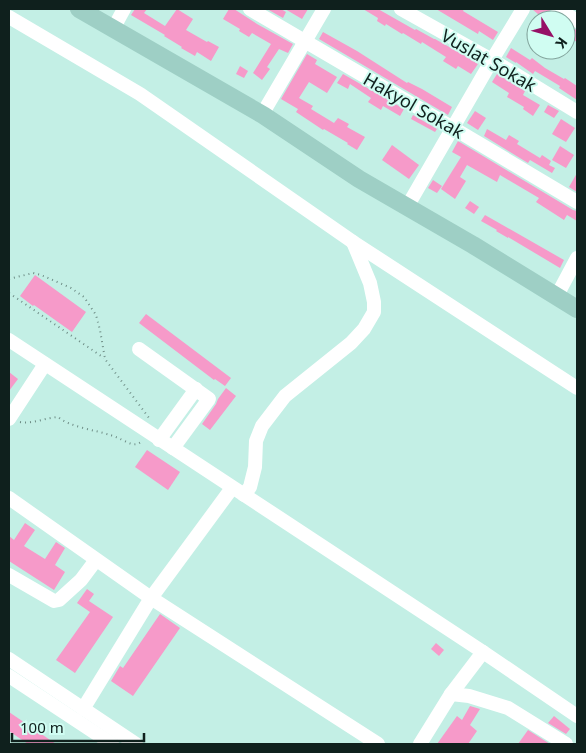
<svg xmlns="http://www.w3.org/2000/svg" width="586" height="753" font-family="'Noto Sans',sans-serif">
<rect width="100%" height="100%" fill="#c3efe5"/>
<!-- building -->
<g fill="#f69ac9">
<path d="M135,9H147L144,13L165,26L177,9L193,19L186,30L207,42L208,41L219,47L211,61L197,52L195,56L181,48L182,47L164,36L165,35L131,15Z"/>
<path d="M229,9H234L257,24L293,44L288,53L279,49L267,67L270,69L262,80L253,73L271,44L252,33L249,37L239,31L240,29L223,19Z"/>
<path d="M267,9H281L286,12L283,18Z"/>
<path d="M285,9H308L302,19Z"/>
<path d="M363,9H378L415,30L416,29L434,39H435L451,48V47L478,64L471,74L458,66L456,69L443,61L446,57L422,42L421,44L403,33L402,34L386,24L385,26L377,21L378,18Z"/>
<path d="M436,9H464L463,11L498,32L493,40L479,31L478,34Z"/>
<path d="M532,9H549L551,13L559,20H545Z"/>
<path d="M570,27L577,30V42L566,35V32Z"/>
<path d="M323,32L357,51L407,83L408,82L422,89L452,107L448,115L319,39Z"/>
<path d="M511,48L530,60L532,58L545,68L564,79L565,78L577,86V100L559,88L560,86L535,71L533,74L516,62V63L506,57Z"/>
<path d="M307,54L317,60L315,64L337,77L327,93L309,82L299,98L313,106L311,109L334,123L338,118L349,124L347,127L365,137L357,150L347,144L348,143L324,129L323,130L296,112L298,109L281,99Z"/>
<path d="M240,66L248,71L244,78L236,74Z"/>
<path d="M343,74L404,109L400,116L383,106L381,110L368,102L371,98L350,84L348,89L337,83Z"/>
<path d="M497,74L525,91L523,95L540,105L533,116L523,109L524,107L507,97L509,93L492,82Z"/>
<path d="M548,105L559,111L554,118L544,112Z"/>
<path d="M475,111L486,118L478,130L467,123Z"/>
<path d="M413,115L437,129L435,132L411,119Z"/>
<path d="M561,119L575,128L566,142L552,134Z"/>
<path d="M487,129L506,140L509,135L519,141L517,144L540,158L542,155L551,161L549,165L555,168L552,173L530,160L528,163L484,136Z"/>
<path d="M458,141L573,210L577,211V221L567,215L564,220L536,202L539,198L500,175L497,182L467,165L460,177L466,181L455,199L441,189L461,157L452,152Z"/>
<path d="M392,145L419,165L409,179L382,160Z"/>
<path d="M560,146L574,155L566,168L552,160Z"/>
<path d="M577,173V192L569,187Z"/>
<path d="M433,180L442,186L437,193L428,188Z"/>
<path d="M470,201L479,207L474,214L465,208Z"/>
<path d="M485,215L564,260L560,268L508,237V238L496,231L497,230L481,221Z"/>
<path d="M35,275L86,312L72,332L34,305L33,306L20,296Z"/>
<path d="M146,314L231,378L225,386L215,379L214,380L139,323Z"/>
<path d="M9,372L18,379L9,391Z"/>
<path d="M226,388L236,396L210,430L202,424L216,404L218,399Z"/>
<path d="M147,450L180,472L168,490L135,467Z"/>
<path d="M25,523L35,530L24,546L45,559L56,542L65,548L55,565L65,572L54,590L9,561V536L14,540Z"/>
<path d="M87,589L94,594L89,601L113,617L75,673L56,660L90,612L77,603Z"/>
<path d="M160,614L180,628L133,696L111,681L120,666L123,668Z"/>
<path d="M436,643L444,650L439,656L431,649Z"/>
<path d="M470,706L480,709L470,725L477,731L468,744H437L457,716L462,720Z"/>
<path d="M9,712L56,744H28L9,731Z"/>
<path d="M554,716L570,729L566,734L548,723Z"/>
<path d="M528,730L550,744H518Z"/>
</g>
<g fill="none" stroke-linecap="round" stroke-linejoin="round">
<!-- path -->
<g stroke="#6e8d86" stroke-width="2" stroke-dasharray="1 4" stroke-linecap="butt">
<path d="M9,279L33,273L41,275L71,288L84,297L96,315L100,330L105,359L149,418"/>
<path d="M9,293L104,358"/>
<path d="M20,422C33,424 45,418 58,417C70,427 95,430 110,435C118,437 125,442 132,444C137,445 140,443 143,440"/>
</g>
<!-- minor -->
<g stroke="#fff" stroke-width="14">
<path d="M250,9L453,128L577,202"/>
<path d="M401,9L492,60L577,112"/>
<path d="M558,9L577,21"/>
<path d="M9,17L140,94L353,242L577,388"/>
<path d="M114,30L118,20L124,9"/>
<path d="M263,115L267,106L324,9"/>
<path d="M407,207L492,60L523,9"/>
<path d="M558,297L561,288L577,258"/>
<path d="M9,340L483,652L577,716"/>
<path d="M139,349L209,399L173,448"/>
<path d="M9,419L45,364"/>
<path d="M159,440L196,389"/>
<path d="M244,495L250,487L255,467L256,441L262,426L285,396L351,343L364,329L374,312V302L370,283L353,242"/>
<path d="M9,498L151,598L378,744"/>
<path d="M9,575L54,601L59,600L81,580L96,560"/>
<path d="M9,659L136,744"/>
<path d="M9,676L112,744"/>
<path d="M451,694L469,696L508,708L566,744"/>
<path d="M83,709L151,598L232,488"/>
<path d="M420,744L451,694L483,652"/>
</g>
<!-- major -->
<path stroke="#9ecfc5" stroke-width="18" d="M79,9L263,115L359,179L473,245L577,309"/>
</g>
<g text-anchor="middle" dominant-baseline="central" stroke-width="4" stroke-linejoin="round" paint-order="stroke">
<!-- street labels -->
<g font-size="18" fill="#0f201d" stroke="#d0fdf2">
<text transform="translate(489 60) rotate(30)">Vuslat Sokak</text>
<text transform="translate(414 105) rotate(30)">Hakyol Sokak</text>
</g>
</g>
<!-- border -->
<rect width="586" height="753" fill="none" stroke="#0f201d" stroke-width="20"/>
<!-- north arrow -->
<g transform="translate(551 35) rotate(127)"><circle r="24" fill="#d0fdf2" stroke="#83a59d"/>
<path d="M0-4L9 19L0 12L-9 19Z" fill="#961066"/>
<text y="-8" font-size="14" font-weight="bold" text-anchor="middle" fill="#0f201d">K</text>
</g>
<!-- scale -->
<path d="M12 733v8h132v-8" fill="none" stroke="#0f201d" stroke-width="2.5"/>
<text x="20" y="733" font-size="15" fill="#0f201d" stroke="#d0fdf2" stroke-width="4" paint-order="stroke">100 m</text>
</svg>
